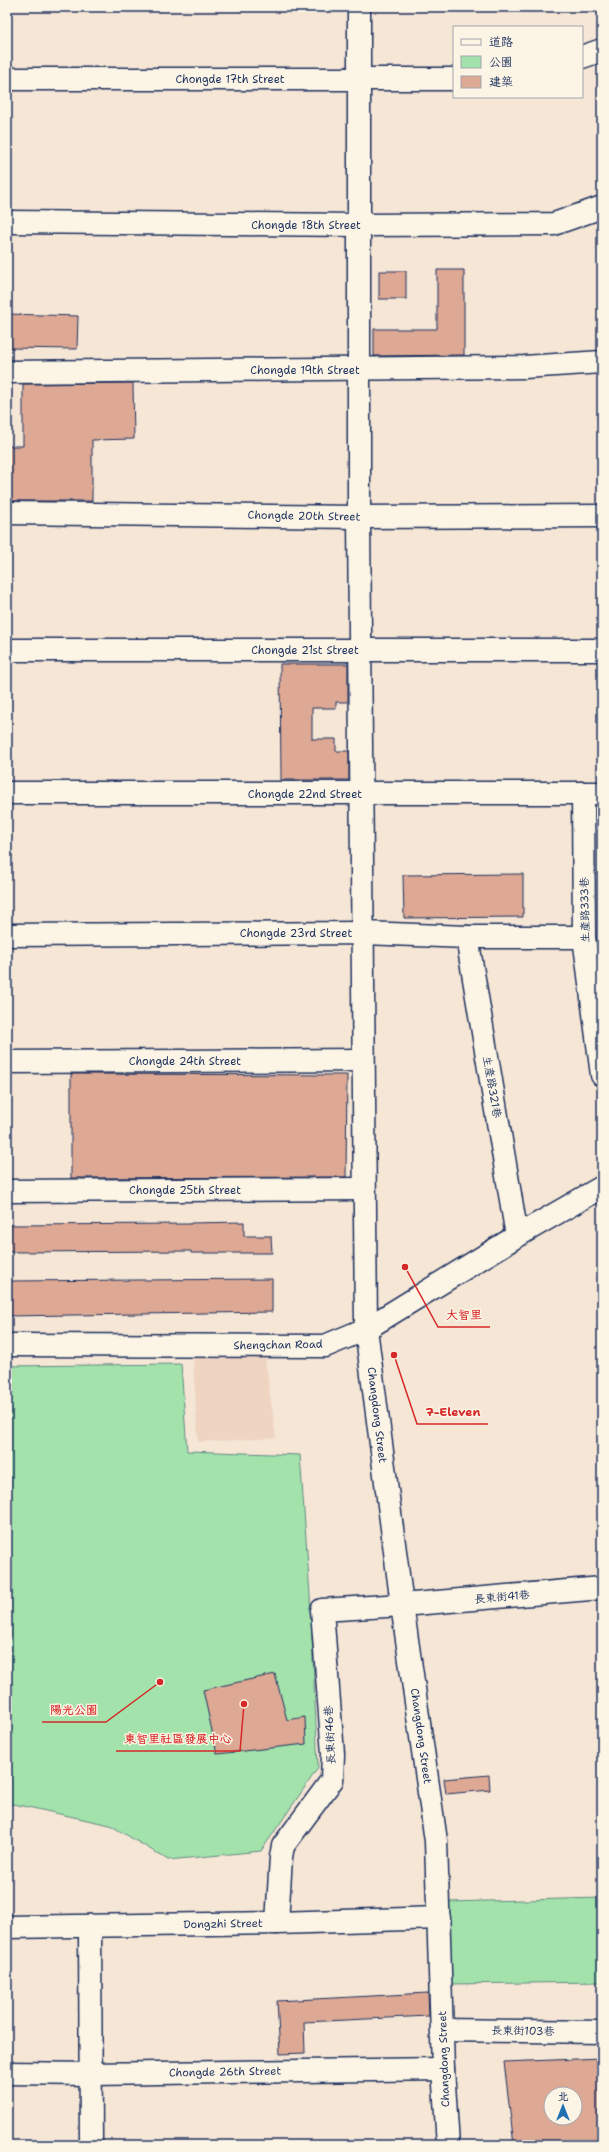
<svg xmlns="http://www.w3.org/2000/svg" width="609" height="2152" font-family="'Shantell Sans','LXGW WenKai TC',sans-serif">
<rect width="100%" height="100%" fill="#f6e6d5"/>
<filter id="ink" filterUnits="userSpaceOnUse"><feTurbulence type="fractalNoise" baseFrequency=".025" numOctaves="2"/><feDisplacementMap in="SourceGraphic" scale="8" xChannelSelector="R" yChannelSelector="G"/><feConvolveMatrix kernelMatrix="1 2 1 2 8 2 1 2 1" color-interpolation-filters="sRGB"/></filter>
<g filter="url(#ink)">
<!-- built -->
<path fill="#efd4c2" d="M193,1357L265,1358L276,1438L198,1442Z"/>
<!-- green -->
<g fill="#a3e3ab" stroke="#5f8984">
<path d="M181,1364L187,1451L300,1455L310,1595L318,1768L261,1851L168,1860L110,1825L14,1804L7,1805V1366Z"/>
<path d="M602,1898V1982L449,1984L448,1902Z"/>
</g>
<!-- building -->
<g fill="#dea994" stroke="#1b2f5e" fill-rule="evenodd">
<path d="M437,270H464V355L374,356V329H437Z"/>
<rect x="379" y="271" width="27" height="28"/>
<path d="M7,314L78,316L77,349L7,348Z"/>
<path d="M133,383L134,439L92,440V501H7V446H23V384Z"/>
<path d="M280,664H348V702H336V708H312V739H336V751H349V780H281Z"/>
<path d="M523,874V917L404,918L403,875Z"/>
<path d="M71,1074L347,1075L346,1177L71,1178Z"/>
<path d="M244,1222V1236H271L272,1253H191V1251L7,1252V1225L191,1224V1223Z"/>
<path d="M272,1279V1312L7,1316V1281Z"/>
<path d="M275,1674L287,1720L305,1717L306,1744L217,1754L203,1690Z"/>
<path d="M489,1775L490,1790L446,1794L444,1779Z"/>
<path d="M428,1993L429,2016L304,2022L305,2053L280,2054L277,2001Z"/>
<path d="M602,2058V2145H514L504,2062ZM551,2094H575V2118H551Z"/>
</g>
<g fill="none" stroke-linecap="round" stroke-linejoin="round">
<!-- minor casing -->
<g stroke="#1b2f5e" stroke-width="25">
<g id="minor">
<path d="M359,7V517L366,1329L402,1605L436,1841L443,2069L448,2145"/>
<path d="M582,57L602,50"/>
<path d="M7,79H454"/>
<path d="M7,222L359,225L554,224L602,207"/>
<path d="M7,372L524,367L602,362"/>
<path d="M7,513L359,517L602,516"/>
<path d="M7,650H602"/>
<path d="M7,793H602"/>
<path d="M583,793L584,937L602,1075"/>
<path d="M7,935L364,933L467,937H584"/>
<path d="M467,937L517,1236"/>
<path d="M7,1062L363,1060"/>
<path d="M7,1191L364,1189"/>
<path d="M7,1345L325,1346L366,1329L517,1236L602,1187"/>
<path d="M277,1923L281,1857L283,1846L332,1780L333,1754L322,1610L402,1605L602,1588"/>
<path d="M90,1926L91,2145"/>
<path d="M7,1927L277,1923L439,1918"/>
<path d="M443,2030L602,2032"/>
<path d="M7,2073L92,2074L443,2069"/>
</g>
</g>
<!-- minor -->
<use href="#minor" stroke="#fcf5e5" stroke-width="22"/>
</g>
</g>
<g text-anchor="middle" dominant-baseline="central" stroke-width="3" stroke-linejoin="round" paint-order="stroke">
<!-- street labels -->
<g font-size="11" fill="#1b2f5e" stroke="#fcf5e5">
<text x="230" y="79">Chongde 17th Street</text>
<text x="306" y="225">Chongde 18th Street</text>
<text x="305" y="370">Chongde 19th Street</text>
<text transform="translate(304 516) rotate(1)">Chongde 20th Street</text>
<text x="305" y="650">Chongde 21st Street</text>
<text x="305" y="794">Chongde 22nd Street</text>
<text transform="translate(585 910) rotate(-91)">生產路333巷</text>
<text x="296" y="933">Chongde 23rd Street</text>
<text x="185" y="1061">Chongde 24th Street</text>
<text transform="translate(492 1087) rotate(80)">生產路321巷</text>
<text x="185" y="1190">Chongde 25th Street</text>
<text transform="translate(278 1345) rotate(-1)">Shengchan Road</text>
<text transform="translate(377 1415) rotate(83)">Changdong Street</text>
<text transform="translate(502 1597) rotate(-5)">長東街41巷</text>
<text transform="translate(330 1735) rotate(-93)">長東街46巷</text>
<text transform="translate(421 1736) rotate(82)">Changdong Street</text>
<text transform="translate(223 1924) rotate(-1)">Dongzhi Street</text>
<text transform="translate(523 2031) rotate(1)">長東街103巷</text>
<text transform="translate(444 2059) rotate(-92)">Changdong Street</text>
<text transform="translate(225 2072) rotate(-1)">Chongde 26th Street</text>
</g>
</g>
<!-- callouts -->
<path fill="none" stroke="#d62828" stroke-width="1.5" d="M405 1267L438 1327H490M394 1355L417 1424H488M160 1682L106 1722H42M244 1704L240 1751H116"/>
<g fill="#d62828" stroke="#fcf5e5" stroke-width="1.5">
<circle cx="405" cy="1267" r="4"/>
<circle cx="394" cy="1355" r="4"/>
<circle cx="160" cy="1682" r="4"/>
<circle cx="244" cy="1704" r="4"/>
</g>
<g font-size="12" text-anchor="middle" font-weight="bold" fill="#d62828" stroke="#fcf5e5" stroke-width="3" stroke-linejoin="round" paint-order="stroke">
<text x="464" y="1319">大智里</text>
<text x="453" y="1416">7-Eleven</text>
<text x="74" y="1714">陽光公園</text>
<text x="178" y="1743">東智里社區發展中心</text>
</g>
<!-- margin -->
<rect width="609" height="2152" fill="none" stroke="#fcf5e5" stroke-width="24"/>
<rect x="12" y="12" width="585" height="2128" fill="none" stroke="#1b2f5e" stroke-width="1.5" filter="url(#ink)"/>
<!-- legend -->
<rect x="453" y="26" width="130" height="72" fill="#fcf5e5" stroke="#a2a6af"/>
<rect x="461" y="39" width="20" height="6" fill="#fcf5e5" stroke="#a2a6af"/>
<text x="489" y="46" font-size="12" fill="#1b2f5e">道路</text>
<rect x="461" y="56" width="20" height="12" fill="#a3e3ab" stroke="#a2a6af"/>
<text x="489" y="66" font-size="12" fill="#1b2f5e">公園</text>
<rect x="461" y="76" width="20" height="12" fill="#dea994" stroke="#a2a6af"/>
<text x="489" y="86" font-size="12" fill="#1b2f5e">建築</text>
<!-- north arrow -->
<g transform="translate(563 2106)"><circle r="19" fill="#fcf5e5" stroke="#a2a6af"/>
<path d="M0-3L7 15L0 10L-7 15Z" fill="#1f6fb2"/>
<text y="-6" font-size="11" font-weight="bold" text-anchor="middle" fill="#1b2f5e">北</text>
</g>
</svg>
